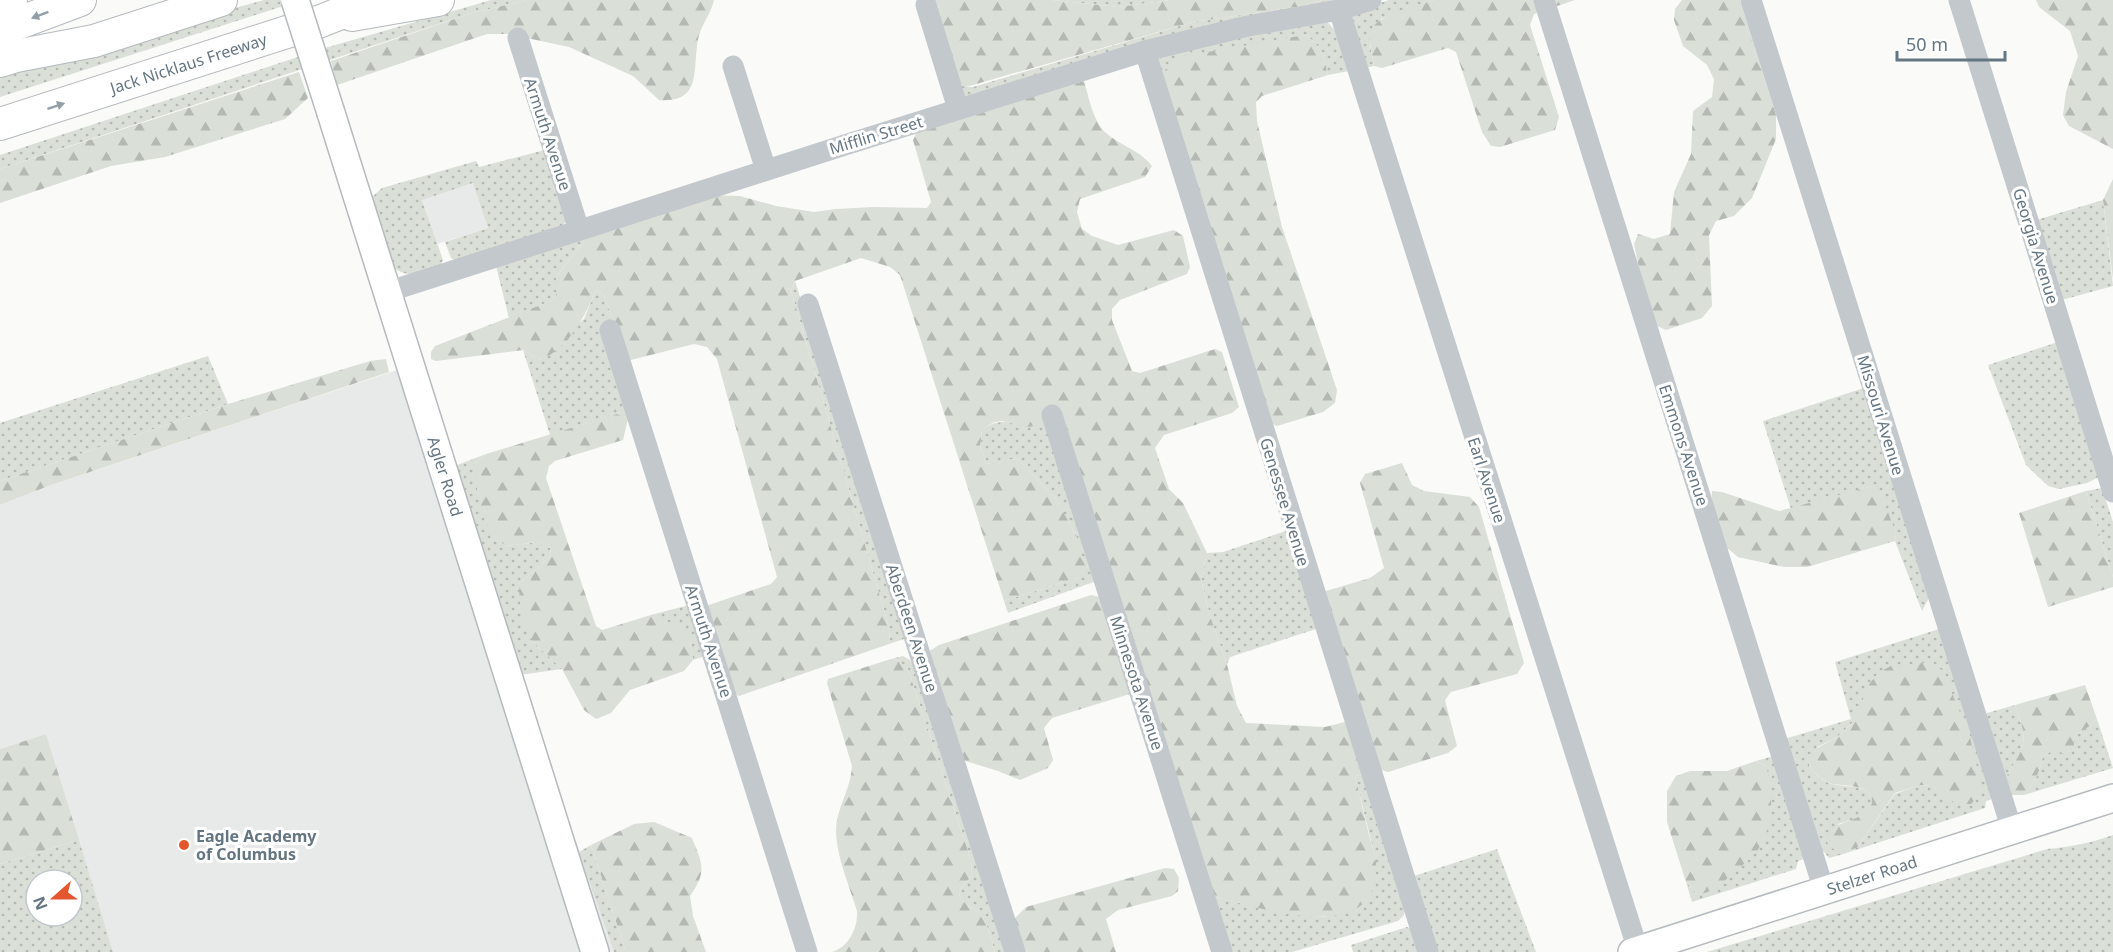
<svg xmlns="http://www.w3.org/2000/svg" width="2113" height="952" font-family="'Noto Sans',sans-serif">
<defs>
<pattern id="grass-dots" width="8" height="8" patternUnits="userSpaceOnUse" patternTransform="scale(1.5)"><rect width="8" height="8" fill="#dadfd7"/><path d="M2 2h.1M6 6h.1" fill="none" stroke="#b4b9b4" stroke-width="1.8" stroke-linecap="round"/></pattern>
<pattern id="forest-firs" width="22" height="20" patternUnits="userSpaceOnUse" patternTransform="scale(1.5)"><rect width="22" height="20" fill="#dadfd7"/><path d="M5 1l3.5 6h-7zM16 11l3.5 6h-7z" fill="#b4b9b4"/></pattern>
</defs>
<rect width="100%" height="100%" fill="#fafaf8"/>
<!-- built -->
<g fill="#e8e9e9">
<path d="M474,183L488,228L437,244L422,199Z"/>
<path d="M409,366L519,675L614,952H113L46,734L0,749V505L51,485Z"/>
</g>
<!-- grass -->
<g fill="url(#grass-dots)" fill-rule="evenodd">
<path d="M264,0H302L0,97V73L48,58Z"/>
<path d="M491,0H526L469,14L0,169V155L325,48Z"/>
<path d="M1052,0H1170L1119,7Z"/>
<path d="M1323,0H1346L964,100L958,84L966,87H973L1193,22L1303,6Z"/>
<path d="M1389,0H1435L1381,19L1370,44L1374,66L1360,69L1349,19L1354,11Z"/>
<path d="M1324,20C1341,31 1344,53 1349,71L1328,75C1324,57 1321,45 1305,35L1160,76L1155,61L1161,53Z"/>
<path d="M545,150L566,222L559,228L457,262L451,258L445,242L488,228L473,183L422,200L443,260L439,268C420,273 406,280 391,265L371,205L373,196L382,188L476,161L479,167Z"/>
<path d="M2103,200L2113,286L2058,301L2033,221Z"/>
<path d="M588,236L556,277V295L551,301L509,318L496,266Z"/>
<path d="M795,281L907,638L889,644L890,631L791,290Z"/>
<path d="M596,290L604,295L625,356L628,419L617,414L550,435L523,350L540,360L584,319Z"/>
<path d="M2058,342L2099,477L2087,483L2059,489L2048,486L2026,465L1988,365Z"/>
<path d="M208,356L228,404L0,481V423Z"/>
<path d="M1864,388L1929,598L1922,611L1895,541L1896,533L1873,486L1791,509L1763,421Z"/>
<path d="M1045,412L1099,580L1008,613L1004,601L1080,577L1076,535L1056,499L1018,459L1006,460L996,465L986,463L980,446L982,430C997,418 1011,422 1029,427Z"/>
<path d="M486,454L475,463C480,492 481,528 506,546L539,542L550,548L551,556L522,581L531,640L562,669L519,675L452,467Z"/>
<path d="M2102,488L2113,522V577L2086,491Z"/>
<path d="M1286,531L1319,628L1230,657L1227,664L1210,616L1201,579L1207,553L1223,552Z"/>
<path d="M689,605L705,656L693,660L690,640L651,615Z"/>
<path d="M1939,629L1992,799L1986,801L1985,808L1840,855L1829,858L1824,852L1818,855L1781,740L1851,719L1835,662ZM1853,722L1956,804L1933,786L1919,785L1895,794L1857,848L1838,824C1850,820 1875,815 1872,798C1870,793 1867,790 1862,789C1852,785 1840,787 1829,783C1821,780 1813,772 1809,765L1817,747L1836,738Z"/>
<path d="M903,656L910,660L915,667L1006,952H995C992,942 989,929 984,920C972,899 943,904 972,876L971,860L908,669L899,661L891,659Z"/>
<path d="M2015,705C2029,743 2026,743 2006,777L1980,715Z"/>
<path d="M2097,719L2113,768L2024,795C2035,784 2040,770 2043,756L2053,750L2074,746V737L2091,725Z"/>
<path d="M1773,756L1804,859L1798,861L1796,869L1692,902L1686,882L1697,894L1766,766L1756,761Z"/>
<path d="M1363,774L1405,904L1404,915L1398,921L1292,952H1226L1215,897L1290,914L1325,917L1376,861L1355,776Z"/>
<path d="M2113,835V952H1707L2047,849C2070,847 2091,843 2113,835Z"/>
<path d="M79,840L113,952H0V864ZM36,880H72V916H36Z"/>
<path d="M591,845L626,952H614L579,852Z"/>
<path d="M1497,849L1536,952H1432L1408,878Z"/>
<path d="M1407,927L1412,929L1420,952H1353L1351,945Z"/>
</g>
<!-- forest -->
<g fill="url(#forest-firs)">
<path d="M526,0H714C711,13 703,23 699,35C691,67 705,103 659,100L633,76L569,47L508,34H487L337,85L331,61L469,14Z"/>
<path d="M933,0H1052L1119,7L1170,0H1323L1303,6L1193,22L966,87L958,84Z"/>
<path d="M1435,0H1575L1534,14L1530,25L1559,117L1555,130L1500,147L1491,146L1482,132L1456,52L1448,48L1382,68L1374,66C1373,56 1367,39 1372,29C1378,15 1420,5 1435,0Z"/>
<path d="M1682,0H1740L1776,115V139L1752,198L1734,216L1716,221L1709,235L1712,306L1702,318L1666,330L1657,326L1645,296L1634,244L1638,234L1654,239L1670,234L1674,192L1691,154L1693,111L1712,97L1714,79L1707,65L1683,46L1674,20L1675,9Z"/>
<path d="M2036,0H2113V149L2069,126L2063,115L2066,92L2078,56L2070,31L2039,7Z"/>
<path d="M1305,35C1321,45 1324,57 1328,75L1262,96L1256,102L1257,121L1282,227L1337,390L1335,403L1323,412L1277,426L1266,421L1160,76L1171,63L1184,56Z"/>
<path d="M299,72L308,98L285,119L165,157L111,166L0,203V169Z"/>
<path d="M1084,81C1089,98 1093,121 1106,133C1121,146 1140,150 1152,166L1145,177L1080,199L1077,212L1082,229L1092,236L1118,245L1174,230L1183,236L1190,267L1187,274L1120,300L1112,309V320L1132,371L1140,373L1215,349L1222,352L1239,407L1232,413L1164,435L1155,448L1169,489L1183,503L1207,553L1201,579L1210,616L1227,664L1237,706L1246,723L1325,727L1345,722L1363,774L1355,776C1360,796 1364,815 1369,835C1371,843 1375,853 1376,862C1382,950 1263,908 1215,897L1045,412L1042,423C1037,424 1032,427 1028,427C1007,426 1003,413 982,430L980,446L986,463L996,465L1005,460L1018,459L1056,499L1076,535L1086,569L1080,577L1004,601L900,275L890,267L861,258L795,281L791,290L890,631L889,644L739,696L729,690L703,607L771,584L777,577L717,359L707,347L694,344L631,360L625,356L604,295L596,290C585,317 568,349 540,360L523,350L436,361L431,359V352L435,346L551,301L556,295V277L588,236L707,195L740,196L776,206L814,212L836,209L873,207L927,208L931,202L913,140L918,129Z"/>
<path d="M2113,179V280L2103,200Z"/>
<path d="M386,359L389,372L51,485L0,505V481L228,404L370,361Z"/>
<path d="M617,414L628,419L623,440L555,461L549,466L546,478L596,626L602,630L651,615L678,626L690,640L693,660L684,671L630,690L611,713L596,719L584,710L562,669L531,640L522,620L519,590L522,581L551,556L550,548L539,542L506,546C480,528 476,493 475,463L486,454Z"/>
<path d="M1402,463L1412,485L1424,491L1470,497L1479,507L1524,663L1517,674L1451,692L1445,700L1457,746L1448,753L1388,772L1374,768L1319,593L1370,578L1384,568L1360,483L1365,474Z"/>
<path d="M1873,486L1879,489L1896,533L1895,541L1807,567H1784L1738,557L1726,547L1711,507L1712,491L1722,492L1779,511Z"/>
<path d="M2086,491L2113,577V587L2048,607L2019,513Z"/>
<path d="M1091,595L1100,597L1133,693L1052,718L1044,728L1053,760L1048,768L1020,780L998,771L959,759L928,652L939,645Z"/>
<path d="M891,659L899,661L908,669L971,860L972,876C943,904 972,899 984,920C989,929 992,942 995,952H832C849,947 858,928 857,911C849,884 832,847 837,820C841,801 851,786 852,766L827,683L828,679Z"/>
<path d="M1932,662L1943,671L1970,737L1979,776V795L1971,804H1956L1933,786L1920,785L1895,793L1857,848L1843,851L1830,848L1826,840C1832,821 1849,824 1863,814C1868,810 1873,806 1872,799C1869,783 1841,787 1830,783C1821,780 1814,773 1809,765L1813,750L1836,738L1853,722L1870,683L1879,672L1891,666Z"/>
<path d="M2085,685L2097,719L2091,725L2074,737V746L2068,755L2054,750L2043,756C2040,770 2035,784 2024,795H2011L2006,777C2026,743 2029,743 2015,705Z"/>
<path d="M46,734L79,840L0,864V749Z"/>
<path d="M1756,761L1766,766C1774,789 1773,827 1759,848C1753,857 1741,866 1732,874C1722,883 1711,894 1697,894L1686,882L1667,822V791L1676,776L1690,771H1727Z"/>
<path d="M654,822L692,838C703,865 707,872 690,896L693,916L706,952H626L591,845L634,824Z"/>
<path d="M1165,868L1174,869L1179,878L1178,891L1172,896L1118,910L1106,919L1116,952H1018L1014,919L1026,907Z"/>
</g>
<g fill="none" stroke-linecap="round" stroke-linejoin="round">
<!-- major casing -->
<g stroke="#b5babe" stroke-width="30">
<g id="major">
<path id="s1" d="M331,113L595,952"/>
<path id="s2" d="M1632,952L2113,798"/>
</g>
</g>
<!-- highway casing -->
<g stroke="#b4b9bd" stroke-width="34">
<g id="highway">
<path d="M0,4L11,0"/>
<path d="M352,15L438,0"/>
<path d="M0,30L80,0"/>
<path d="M0,61L16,56L94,41L221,0"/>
<path id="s3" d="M0,124L321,21L374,0"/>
</g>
</g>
<!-- minor -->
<g stroke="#c3c8cc" stroke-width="21">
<path d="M1544,0L1824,890"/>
<path d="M1751,0L2012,830"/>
<path d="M1959,0L2113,492"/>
<path d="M926,5L958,109"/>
<path d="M1339,10L1638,950"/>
<path d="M518,38L579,230"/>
<path d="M1145,51L1428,952"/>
<path d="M733,66L766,170"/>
<path d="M387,292L848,144L1145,51L1248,26L1339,10L1371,0"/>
<path d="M808,304L1015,952"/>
<path d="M610,330L807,952"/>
<path d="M1052,415L1222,952"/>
</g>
<!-- major -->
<use href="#major" stroke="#fff" stroke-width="27"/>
<!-- highway -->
<use href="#highway" stroke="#fff" stroke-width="32"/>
<!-- major-bridge casing -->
<g stroke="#b5babe" stroke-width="30" stroke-linecap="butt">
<path id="major-bridge" d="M295,0L331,113"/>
</g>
<!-- major-bridge -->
<use href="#major-bridge" stroke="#fff" stroke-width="27"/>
</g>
<!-- one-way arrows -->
<defs><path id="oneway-solid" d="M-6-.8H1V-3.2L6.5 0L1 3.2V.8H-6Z" transform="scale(1.5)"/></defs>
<g fill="#939fa8">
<use href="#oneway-solid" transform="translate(40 15) rotate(159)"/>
<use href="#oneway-solid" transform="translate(56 106) rotate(-18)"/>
</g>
<!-- markers -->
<circle fill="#e4572e" stroke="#fff" stroke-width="2" cx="184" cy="845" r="6"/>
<g text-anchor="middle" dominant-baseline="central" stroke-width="6" stroke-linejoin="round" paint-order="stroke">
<!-- street labels -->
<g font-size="16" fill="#657683" stroke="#fff">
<text stroke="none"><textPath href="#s3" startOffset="198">Jack Nicklaus Freeway</textPath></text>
<text transform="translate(548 134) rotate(72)">Armuth Avenue</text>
<text transform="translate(876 135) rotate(-17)">Mifflin Street</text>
<text transform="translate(2036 246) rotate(73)">Georgia Avenue</text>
<text transform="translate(1881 415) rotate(73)">Missouri Avenue</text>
<text transform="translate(1684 445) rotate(72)">Emmons Avenue</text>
<text stroke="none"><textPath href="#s1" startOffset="381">Agler Road</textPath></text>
<text transform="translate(1487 480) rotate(72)">Earl Avenue</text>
<text transform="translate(1285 502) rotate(73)">Genessee Avenue</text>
<text transform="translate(912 628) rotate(72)">Aberdeen Avenue</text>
<text transform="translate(709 641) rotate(72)">Armuth Avenue</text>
<text transform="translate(1137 683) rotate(72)">Minnesota Avenue</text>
<text stroke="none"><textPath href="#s2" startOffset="252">Stelzer Road</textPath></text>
</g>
<!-- poi labels -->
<g font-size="16" font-weight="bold" fill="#657683" stroke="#fff" text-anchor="start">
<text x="196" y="836">Eagle Academy<tspan x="196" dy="18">of Columbus</tspan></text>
</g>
</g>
<!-- north arrow -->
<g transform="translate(54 898) rotate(249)"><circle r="28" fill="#ffffff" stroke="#c1c8cd" stroke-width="1.5"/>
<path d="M0-4.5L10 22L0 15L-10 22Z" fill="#e4572e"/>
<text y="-9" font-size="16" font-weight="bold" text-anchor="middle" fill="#657683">N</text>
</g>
<!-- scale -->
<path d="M1897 51v9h108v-9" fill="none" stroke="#657683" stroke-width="3"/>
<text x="1906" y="51" font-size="18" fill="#657683" stroke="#ffffff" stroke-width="4.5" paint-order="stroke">50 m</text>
</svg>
